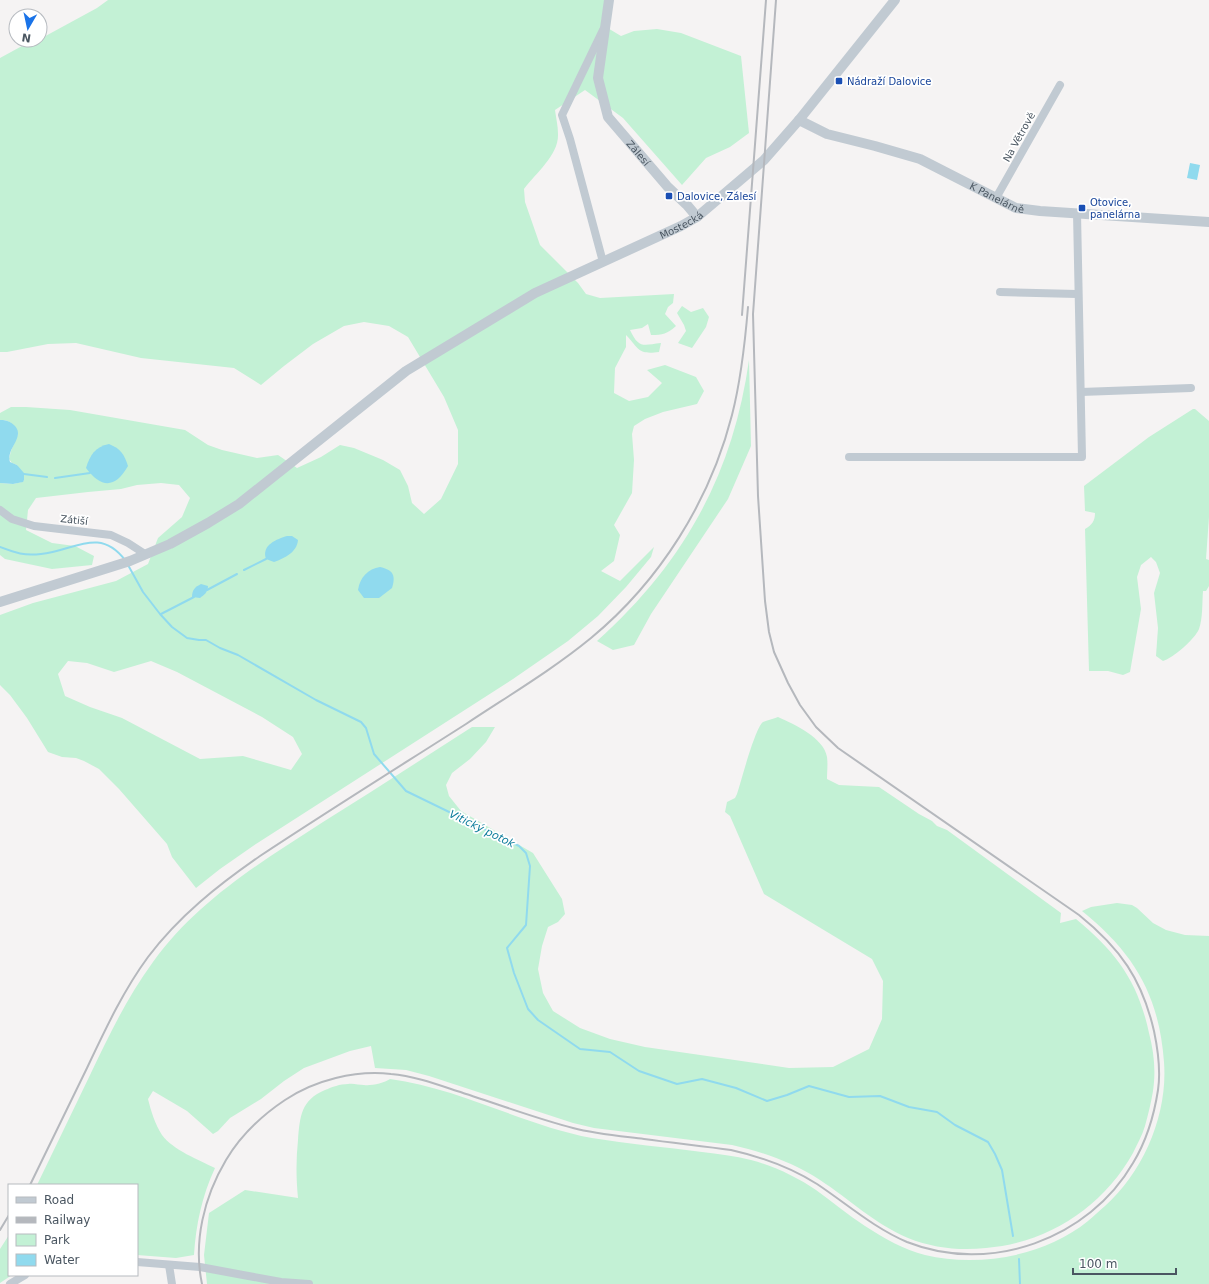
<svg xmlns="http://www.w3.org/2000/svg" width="1209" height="1284" font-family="'DejaVu Sans',sans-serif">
<rect width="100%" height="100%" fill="#f5f3f3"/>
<!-- green -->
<g fill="#c3f1d5" fill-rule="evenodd">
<path d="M108,0H605L601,24L621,36L634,31L657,29L681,33L741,56L749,133L730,147L706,158L682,185L623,118L585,90L555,110C556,118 558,126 558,134C559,155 536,173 524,189L525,202L540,245L578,283L586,294L600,298L674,294L673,303L668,307L665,314L676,326C667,334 663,335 651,335L648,324L642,328L630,330C639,349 643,345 661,343L659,352C637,355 639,348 626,335V347L615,368L614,393L629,401L648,397L662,383L647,370L665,365L696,377L704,391L697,404L663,412L645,419L634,426L632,434L634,460L632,493L614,525L620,535L614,561L601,571L620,581L654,547L651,557L626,587L598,616L568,641L513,679L253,846L220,869L196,888L172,857L167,844L119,789L99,769L84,761L76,758L62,757L48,752L27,718L10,695L0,685V615L33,603L116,581L148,564L158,538L182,517L190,498L179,485L161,483L137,485L121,489L88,492L36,498L28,510L26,530L52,543L75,546L94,556L92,565L52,569L5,559L0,555V483L13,484L22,482L24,480L17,465L12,463L9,459L11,451L18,434C14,426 11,419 0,420V413L11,407H26L70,410L185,430L208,445L222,450L257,458L278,455L297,468L321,457L340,445L354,448L383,460L400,470L408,486L412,503L424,514L441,499L458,464V430L444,397L408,337L389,326L364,322L344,326L313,344L284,366L261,385L234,368L141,358L76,343L48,344L7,352H0V58L33,40H40V39L97,8ZM68,661L87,663L114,672L151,661L177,672L262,717L293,737L302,754L291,770L243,756L200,759L122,718L90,707L65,696L58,674Z"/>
<path d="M682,306L691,312L703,308L709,317L706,327L692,348L678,343L686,331L684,325L677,313Z"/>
<path d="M749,360L751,446L728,499L651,614L634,645L613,650L597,641C683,564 733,475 749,360Z"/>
<path d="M1193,409H1195L1209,421V517L1206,559L1209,560V586L1206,591H1203C1202,603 1203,618 1199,629C1195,639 1173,658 1163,661L1156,656L1158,628L1154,593L1160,573L1156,562L1151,557L1141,565L1137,577L1141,609L1130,672L1123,675L1108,671H1089L1085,529C1092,525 1095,521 1095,513L1085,511L1084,486L1149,437Z"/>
<path d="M778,717C794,724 824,738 827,757C828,764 827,772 827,779L839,785L879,787L919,814L932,821L937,826L947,830L1061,913L1060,923L1076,919C1116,952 1138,981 1149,1033C1154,1052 1156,1071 1153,1091C1151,1103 1148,1115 1145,1126C1142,1136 1137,1144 1133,1153C1103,1207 1048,1243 986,1248C960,1251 933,1248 908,1238C875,1224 849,1199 820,1180C792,1162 763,1152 732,1145L594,1128L573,1123L429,1076L406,1070L375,1068L371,1046L350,1051L304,1068L284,1081L261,1099L230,1118L218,1131L213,1134L187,1111L153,1091L148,1099C151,1111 155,1124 162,1135C173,1150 199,1160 215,1168C202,1196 196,1224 194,1255L176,1258L137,1255V1185H37C55,1148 73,1110 91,1073C109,1035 128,996 153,962C197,901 261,862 323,822C373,791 422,759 472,727H495L486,742L470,759L452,773L446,785L449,796L461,811L533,853L562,899L565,914L558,922L548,927L542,946L538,969L543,993L553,1011L580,1028L610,1039L645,1047L789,1068L833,1067L869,1049L882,1019L883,981L872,959L764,894L730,816L725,812L727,802L735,798L737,794C741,782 755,728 763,722C767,720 774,719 778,717Z"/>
<path d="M1117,903L1132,905L1137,908L1153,923L1166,930L1185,935L1209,936V1284H207L204,1255L209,1213L245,1190L298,1198C296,1178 296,1159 298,1140C300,1116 301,1100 325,1090C332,1087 340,1084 348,1084C353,1083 359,1085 364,1085C371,1086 384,1083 390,1079C459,1088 523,1125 592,1138C628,1144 665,1147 702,1152C718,1154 735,1156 751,1160C774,1166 797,1177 816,1190C833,1202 848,1215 865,1226C884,1238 904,1250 925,1255C979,1268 1045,1256 1088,1221C1094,1216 1099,1211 1105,1206C1144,1171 1168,1114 1164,1062C1159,995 1134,953 1082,911L1091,907Z"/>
<path d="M9,1235V1275H12L0,1283V1249Z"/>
</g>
<!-- water -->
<g fill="#90daee">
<path d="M1190,163L1200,165L1197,180L1187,178Z"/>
<path d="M0,420C7,419 19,425 18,434C17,444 7,451 10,462L17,465L24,473V480L23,482L13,484L0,483Z"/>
<path d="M109,444C121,449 124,454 128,466C115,489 101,488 86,468C90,455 95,447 109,444Z"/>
<path d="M287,536H292L298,540C297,552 285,558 274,562L266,559C261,545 277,539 287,536Z"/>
<path d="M380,567C393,570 396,575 392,588L379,598H364L358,590C360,577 368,569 380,567Z"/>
<path d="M201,584L208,586C208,592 204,595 200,598L192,597C192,590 195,587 201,584Z"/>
</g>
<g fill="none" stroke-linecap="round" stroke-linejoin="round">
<!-- stream -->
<g stroke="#90daee" stroke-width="2">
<path d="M24,474L47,477"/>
<path d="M55,478L90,473"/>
<path d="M0,547C16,553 24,556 41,554C74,551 99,526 125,560"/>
<path d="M128,565L143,592L160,614L172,627L187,638L199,640H206L220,648L238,655L316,700L361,722L366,728L374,754L406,791L519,846L526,853L530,866L526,925L507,948L514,973L528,1009L538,1020L580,1049L610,1052L639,1071L677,1084L702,1079L736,1088L767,1101L787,1095L809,1086L849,1097L880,1096L909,1107L937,1112L955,1125L988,1142L995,1154L1002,1170L1013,1236"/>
<path d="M244,570L266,559"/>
<path d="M207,590L237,574"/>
<path d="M161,614L194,597"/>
<path d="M1019,1259L1020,1284"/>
</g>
<!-- minor -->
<g stroke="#c1cad2" stroke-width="8">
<path d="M603,30L562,115L570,139L603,262"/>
<path d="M996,198L1060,85"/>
<path d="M1000,292L1077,294"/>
<path d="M1081,392L1191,388"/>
<path d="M849,457H1082L1077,213"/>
<path d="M0,510L12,519L34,526L111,535L128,543L145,554"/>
<path d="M137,1262L200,1267L281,1282L309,1284"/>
<path d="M169,1265L172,1284"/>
<path d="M10,1284L25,1275"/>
</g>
<!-- tertiary -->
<g stroke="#c1cad2" stroke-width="10">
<path id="s1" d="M609,0L598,78L608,117L667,186L687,205L697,217"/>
<path id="s2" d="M799,120L827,134L875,146L920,159L1016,208L1040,211L1209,222"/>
<path id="s3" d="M0,602L130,561L170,544L208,523L239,504L406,371L535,293L681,226L697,217L764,160L799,120L895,0"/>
</g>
<!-- rail -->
<g stroke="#b5b8bd" stroke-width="2">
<path d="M742,315L766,0"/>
<path d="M30,1185C49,1146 68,1107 87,1068C105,1030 123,991 148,957C179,916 218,885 260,856C328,811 397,768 466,724C508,696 552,670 591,638C660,581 710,501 732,415C741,380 745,343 748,307"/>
<path d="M0,1230L9,1215"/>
<path d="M202,1284C193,1242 204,1197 226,1160C241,1135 261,1116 285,1100C315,1080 355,1070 391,1074C414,1076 436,1084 457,1091C495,1103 534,1118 573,1128C596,1134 620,1136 644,1139C673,1143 702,1146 731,1150C762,1157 790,1167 817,1184C847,1204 874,1228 907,1242C990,1275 1089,1239 1133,1163C1147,1140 1154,1116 1158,1090C1161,1070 1158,1050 1154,1031C1142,979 1120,948 1079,915L838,748L816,727L800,705L788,683L774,652L769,632L765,601L758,496L753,314L776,0"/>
</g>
</g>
<!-- markers -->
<g fill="#1a4fb4" stroke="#fff" stroke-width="1.5">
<rect x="835" y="77" width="8" height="8" rx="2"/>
<rect x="665" y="192" width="8" height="8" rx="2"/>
<rect x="1078" y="204" width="8" height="8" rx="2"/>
</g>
<g text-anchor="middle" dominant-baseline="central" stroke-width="3.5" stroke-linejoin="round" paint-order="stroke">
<!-- transit labels -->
<g font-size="10" fill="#164399" stroke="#fff" text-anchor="start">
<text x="847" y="81">Nádraží Dalovice</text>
<text x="677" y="196">Dalovice, Zálesí</text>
<text x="1090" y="202">Otovice,<tspan x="1090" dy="12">panelárna</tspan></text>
</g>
<!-- street labels -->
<g font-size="10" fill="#4a5661" stroke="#fff">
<text transform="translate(1019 137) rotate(-61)">Na Větrově</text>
<text stroke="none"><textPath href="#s1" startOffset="166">Zálesí</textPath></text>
<text stroke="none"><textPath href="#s2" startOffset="214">K Panelárně</textPath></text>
<text stroke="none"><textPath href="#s3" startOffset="785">Mostecká</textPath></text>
<text transform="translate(74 520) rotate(6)">Zátiší</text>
</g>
<!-- water labels -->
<g font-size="11" font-style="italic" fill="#0c7c9b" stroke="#fff">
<text transform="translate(482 829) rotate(26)">Vitický potok</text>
</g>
</g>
<!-- legend -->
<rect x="8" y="1184" width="130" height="92" fill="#ffffff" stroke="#b7bbc0"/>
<rect x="16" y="1197" width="20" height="6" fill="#c1cad2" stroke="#b7bbc0"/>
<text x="44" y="1204" font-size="12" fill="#4a5661">Road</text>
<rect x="16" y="1217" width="20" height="6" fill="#b5b8bd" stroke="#b7bbc0"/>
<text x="44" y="1224" font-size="12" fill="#4a5661">Railway</text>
<rect x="16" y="1234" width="20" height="12" fill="#c3f1d5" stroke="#b7bbc0"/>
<text x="44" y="1244" font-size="12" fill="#4a5661">Park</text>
<rect x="16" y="1254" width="20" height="12" fill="#90daee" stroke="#b7bbc0"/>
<text x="44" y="1264" font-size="12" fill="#4a5661">Water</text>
<!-- north arrow -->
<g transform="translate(28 28) rotate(189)"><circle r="19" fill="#ffffff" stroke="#b7bbc0"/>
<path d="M0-3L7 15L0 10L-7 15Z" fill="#1a73e8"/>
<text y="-6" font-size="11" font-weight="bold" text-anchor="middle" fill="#4a5661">N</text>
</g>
<!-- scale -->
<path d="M1073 1268v6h103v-6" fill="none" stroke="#4a5661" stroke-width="2"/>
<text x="1079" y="1268" font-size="12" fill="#4a5661" stroke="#ffffff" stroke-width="3" paint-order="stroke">100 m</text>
</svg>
